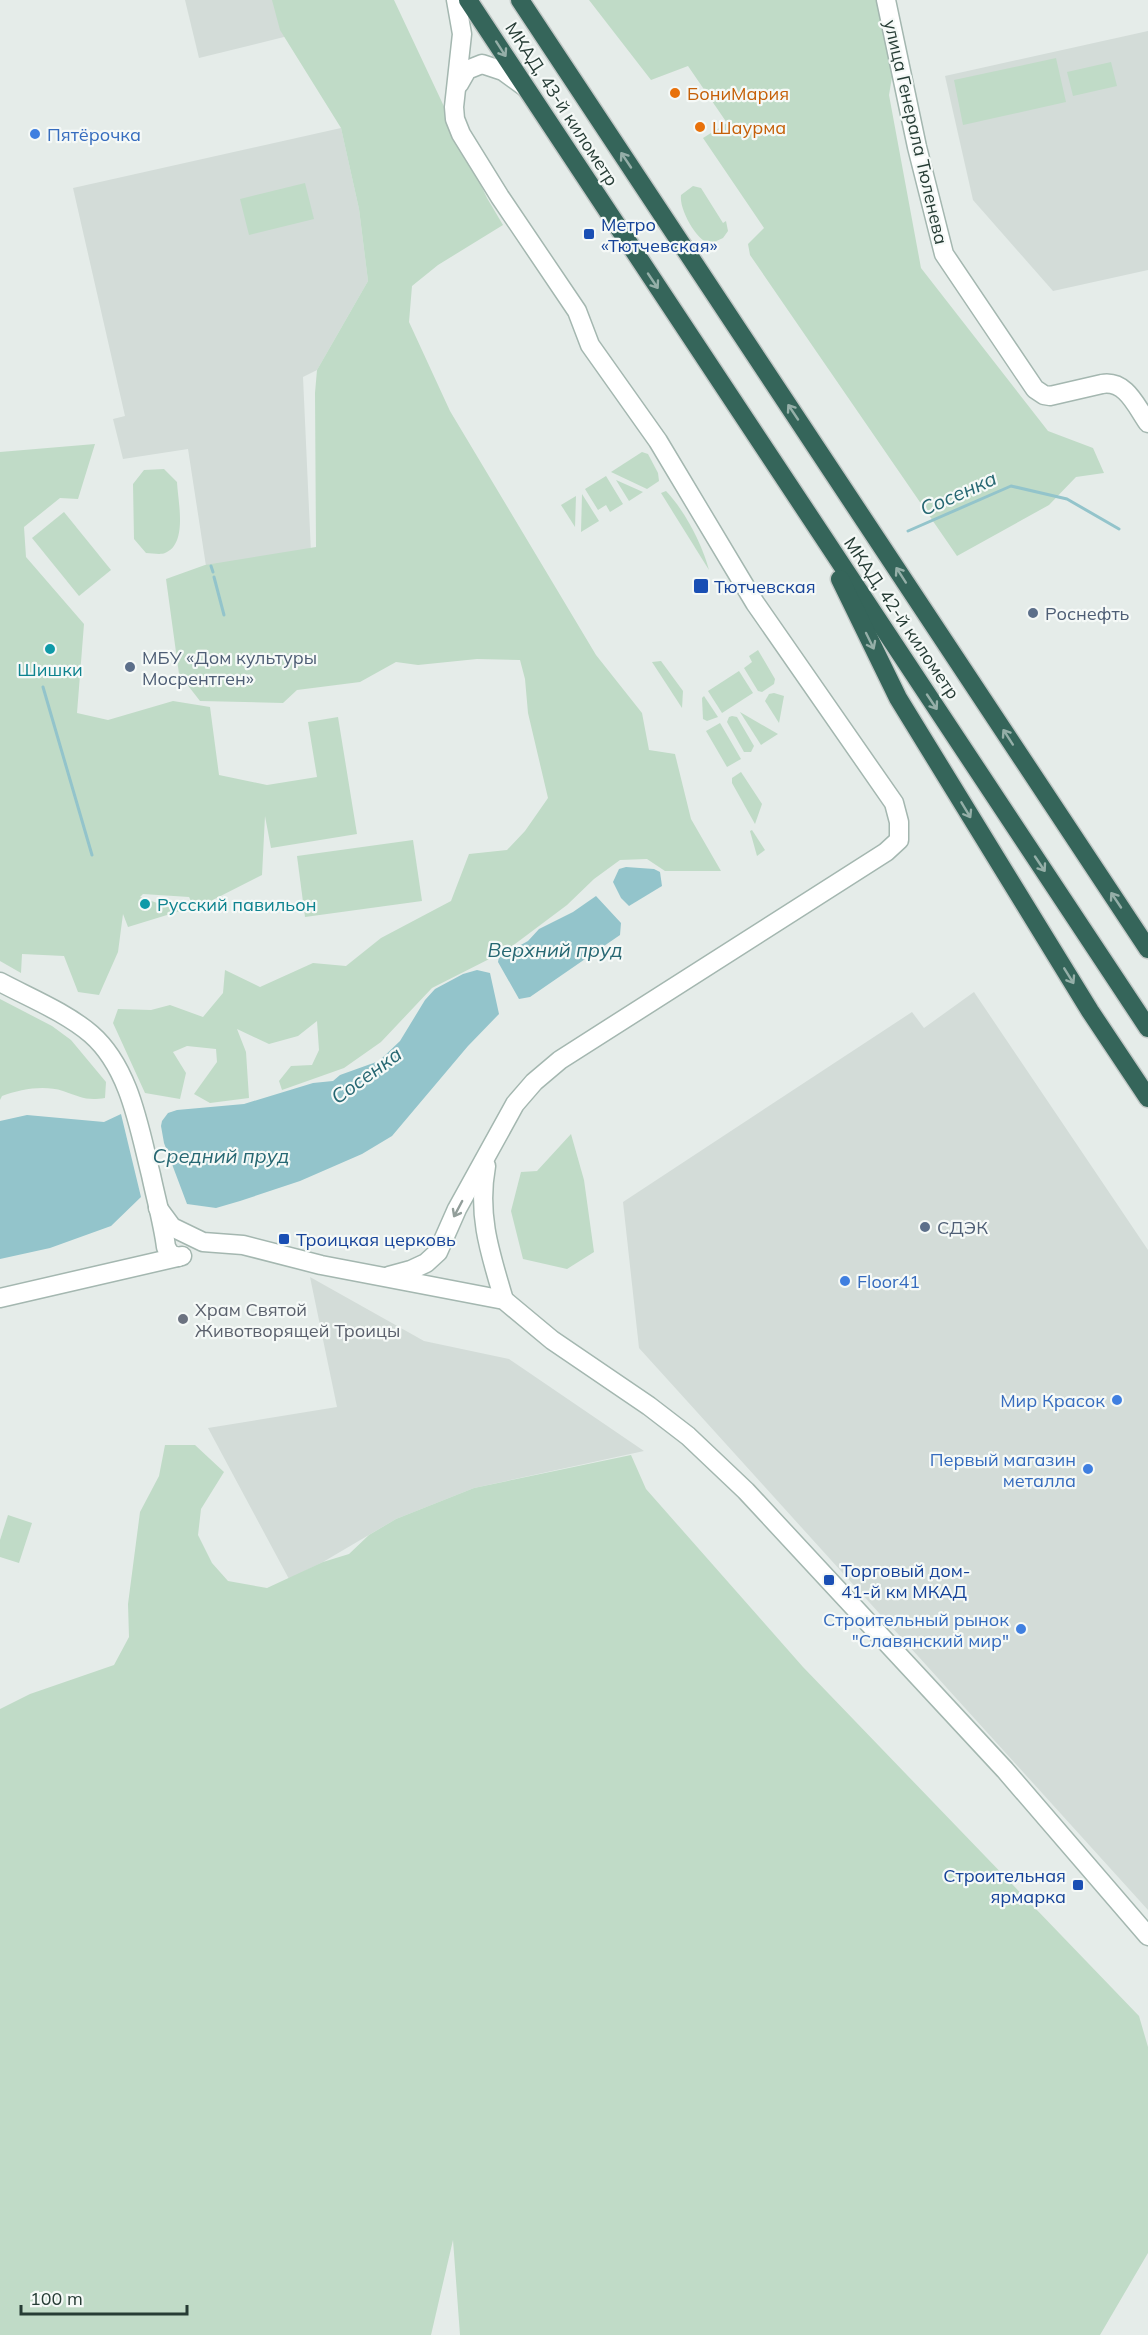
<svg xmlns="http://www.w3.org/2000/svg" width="1148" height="2335" font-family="Mulish,sans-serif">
<rect width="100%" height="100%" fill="#e5ece9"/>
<!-- built -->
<g fill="#d3dcd8">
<path d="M185,0H280L288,36L199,58Z"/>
<path d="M1148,31V270L1053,291L973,200L945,76Z"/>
<path d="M341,128L359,209L368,281L317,370L303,377L311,553L206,566L188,449L123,459L113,419L125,416L73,188Z"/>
<path d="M974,992L1148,1250V1910L639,1348L623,1202L912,1012L924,1028Z"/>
<path d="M310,1277L424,1341L509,1359L644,1451L474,1488L396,1519L323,1562L289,1579L208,1428L337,1407Z"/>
</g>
<!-- green -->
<g fill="#c0dbc7">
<path d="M272,0H394L487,198L503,225L438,265L412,286L409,322L450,411L596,655L642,713L649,750L675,754L691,819L721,871H665L647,859L620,860L594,879L567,905L507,950L432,988L381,1042L344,1068L282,1090L279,1081L291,1066L312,1065L319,1050L317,1021L298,1036L269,1044L237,1029L246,1052L249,1098L210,1103L194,1094L217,1062L216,1049L187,1046L173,1052L186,1073L180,1099L145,1093L113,1023L118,1009L151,1010L170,1005L203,1017L223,993L225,970L260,987L313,963L346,966L381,938L451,901L469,854L507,850L525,831L548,798L528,713L525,679L520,660L477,659L418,665L396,662L360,682L297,690L283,703L200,701L179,674L166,579L205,565L316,547L315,393L317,370L368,281L359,209L341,128L280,30Z"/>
<path d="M589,0H877L893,71L889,95L921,268L1048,431L1093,448L1104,473L1076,477L1049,505L957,556L750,255L748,244L764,228L703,138L727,123L688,66L651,80Z"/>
<path d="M1056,58L1066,102L963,125L954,80Z"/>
<path d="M1111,62L1117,86L1073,96L1067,72Z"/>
<path d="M305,183L314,219L249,235L240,199Z"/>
<path d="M693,186L701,188L723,223L726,221L728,231L723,238L710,244C696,240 679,209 681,195Z"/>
<path d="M95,444L78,499L60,498L24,527L26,557L84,624L77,713L108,720L173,701L210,707L219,775L267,785L317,777L308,722L338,717L357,834L271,848L265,816L262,875L195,909L189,897L143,894L140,897L180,911L128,927L123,914L118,952L99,995L78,992L64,956L22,954L21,973L0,961V452Z"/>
<path d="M642,452L648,454L658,473L659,481L647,489L611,472Z"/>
<path d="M164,469L177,482C178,502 188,544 165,553C160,555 152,553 146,553L134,539L133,484L144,470Z"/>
<path d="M606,476L623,504L610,512L606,505L598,510L585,489Z"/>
<path d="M616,480L643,492L629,501Z"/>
<path d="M666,491C685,511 702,544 709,570L661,493Z"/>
<path d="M582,494L599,521L581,532Z"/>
<path d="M576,496L575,527L561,505Z"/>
<path d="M64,512L111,570L79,596L32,538Z"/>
<path d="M758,650L775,679L774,684L762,692L758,691L744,668L752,662L749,656Z"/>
<path d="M661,661L683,691L682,708L652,662Z"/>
<path d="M739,671L753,693L722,713L708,691Z"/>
<path d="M774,693L784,696L779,723L765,701L769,694Z"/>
<path d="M704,696L718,717L707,721L703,719L702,698Z"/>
<path d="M740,712L778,734L761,745Z"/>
<path d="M732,716L737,717L754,746L751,752H744L727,722L729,717Z"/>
<path d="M720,723L741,759L727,767L706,731Z"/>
<path d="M741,772L762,804L755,824L732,783V778Z"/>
<path d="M752,830L765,850L757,856L750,831Z"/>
<path d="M413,840L422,901L305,917L297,856Z"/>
<path d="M0,999L52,1026L71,1040L106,1082L105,1098C86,1101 81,1097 63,1091C44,1085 21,1089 2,1096L0,1100Z"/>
<path d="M571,1134L584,1180L594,1252L567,1269L523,1259L511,1211L521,1172L537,1171Z"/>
<path d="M165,1445H195L224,1472L201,1509L198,1535L212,1563L228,1581L267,1588L323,1562L349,1554L369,1535L396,1519L474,1488L631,1455L646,1489L803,1667L1139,2016L1148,2047V2253L1100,2335H460L453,2240L431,2335H0V1709L30,1694L114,1665L129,1637L128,1604L140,1512L159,1476Z"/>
<path d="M8,1515L32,1523L19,1563L0,1557V1540Z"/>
</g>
<!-- water -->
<g fill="#93c4cb">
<path d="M626,867L654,869L660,872L662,886L629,906L621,898L613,882L619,869Z"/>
<path d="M596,896L621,923L620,935L530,997L519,999L498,962L499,957L528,941L539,929L573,912Z"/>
<path d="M477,970L490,973L499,1014L468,1046L392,1136L362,1154L300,1181L240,1201L216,1208L187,1204L164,1143L161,1126L162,1121L168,1113L177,1110L244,1104L313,1083L333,1081L340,1075L379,1061L400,1041L425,1000L435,989L463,974Z"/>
<path d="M121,1114L141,1197L111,1226L50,1248L0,1259V1121L27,1115L104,1122Z"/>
</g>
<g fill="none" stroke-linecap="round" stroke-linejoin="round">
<!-- stream -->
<g stroke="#93c4cb" stroke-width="3">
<path d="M908,531L1011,486L1067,499L1119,529"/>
<path d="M211,566L213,572"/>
<path d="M214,577L224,615"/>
<path d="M43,687L92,855"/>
</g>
<!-- secondary casing -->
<g stroke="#a4b7b0" stroke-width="21">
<g id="secondary">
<path d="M886,0L917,147L944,254L1035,389L1044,395L1050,396L1102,384C1126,380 1136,406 1148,423"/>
<path d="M459,84L467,70L482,64L503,71L525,87"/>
<path d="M0,982C30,998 65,1012 91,1034C130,1068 139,1128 151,1175C156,1199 163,1223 166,1247L170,1254L178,1257"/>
<path d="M486,1166C477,1215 490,1253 504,1300"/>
<path d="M158,1208L172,1227L203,1242L243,1245L321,1265L504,1300L552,1340L649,1406L688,1436L746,1491L1005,1770L1148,1936"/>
<path d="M389,1276L411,1270L426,1263L438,1252L457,1209L515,1104L534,1082L560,1060L886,852L899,840V822L894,803L755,603L658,441L590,345L577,311L500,197L461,134L455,119L454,107L462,34L456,0"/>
<path d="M0,1298L182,1256"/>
</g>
</g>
<!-- highway casing -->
<g stroke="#c2c8c6" stroke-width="21">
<g id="highway">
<path d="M468,0L1148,1028"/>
<path d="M520,0L1148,949"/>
<path d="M840,579L898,698L1090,1011L1148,1098"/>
</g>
</g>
<!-- secondary -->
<use href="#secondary" stroke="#fff" stroke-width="18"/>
<!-- highway -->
<use href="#highway" stroke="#35655a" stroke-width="18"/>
</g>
<!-- one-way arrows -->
<defs><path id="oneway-shaft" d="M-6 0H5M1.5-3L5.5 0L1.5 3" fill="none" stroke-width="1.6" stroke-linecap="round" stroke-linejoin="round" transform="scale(1.5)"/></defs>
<g stroke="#95afa8">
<use href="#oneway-shaft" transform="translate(501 49) rotate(57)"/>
<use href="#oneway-shaft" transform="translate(626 160) rotate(-124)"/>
<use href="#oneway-shaft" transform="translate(653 281) rotate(56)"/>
<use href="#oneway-shaft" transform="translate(793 412) rotate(-124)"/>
<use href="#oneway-shaft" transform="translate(901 575) rotate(-123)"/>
<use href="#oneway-shaft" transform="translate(870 641) rotate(64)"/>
<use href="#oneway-shaft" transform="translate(932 702) rotate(56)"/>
<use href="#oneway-shaft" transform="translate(1008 737) rotate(-123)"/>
<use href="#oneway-shaft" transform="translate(966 810) rotate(59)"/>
<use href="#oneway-shaft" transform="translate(1040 864) rotate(56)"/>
<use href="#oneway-shaft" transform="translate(1116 900) rotate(-124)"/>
<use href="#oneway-shaft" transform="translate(1069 976) rotate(58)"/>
</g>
<use stroke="#929e9a" href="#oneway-shaft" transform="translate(458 1209) rotate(118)"/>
<!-- markers -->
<g fill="#e8710a" stroke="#f5f9f7" stroke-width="2">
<circle cx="675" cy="93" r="6"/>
<circle cx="700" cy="127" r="6"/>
</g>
<g fill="#3f7fe0" stroke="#f5f9f7" stroke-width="2">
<circle cx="35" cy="134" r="6"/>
<circle cx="845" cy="1281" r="6"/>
<circle cx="1117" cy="1400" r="6"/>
<circle cx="1088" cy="1469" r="6"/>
<circle cx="1021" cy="1629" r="6"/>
</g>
<g fill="#1a4fb4" stroke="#f5f9f7" stroke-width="2">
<rect x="583" y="228" width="12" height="12" rx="3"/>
<rect x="693" y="578" width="16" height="16" rx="3"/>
<rect x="278" y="1233" width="12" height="12" rx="3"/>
<rect x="823" y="1574" width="12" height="12" rx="3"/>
<rect x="1072" y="1879" width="12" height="12" rx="3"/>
</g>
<g fill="#5c6f8a" stroke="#f5f9f7" stroke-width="2">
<circle cx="1033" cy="613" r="6"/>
<circle cx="130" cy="667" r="6"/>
<circle cx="925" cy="1227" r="6"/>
</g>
<g fill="#0f9aa8" stroke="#f5f9f7" stroke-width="2">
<circle cx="50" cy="649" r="6"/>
<circle cx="145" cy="904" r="6"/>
</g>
<circle fill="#6b7280" stroke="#f5f9f7" stroke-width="2" cx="183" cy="1319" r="6"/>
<g text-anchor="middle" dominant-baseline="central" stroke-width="4.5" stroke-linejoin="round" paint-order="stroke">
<!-- food labels -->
<g font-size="18" fill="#c56008" stroke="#f5f9f7" text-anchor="start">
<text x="687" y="93">БониМария</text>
<text x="712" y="127">Шаурма</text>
</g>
<!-- street labels -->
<g font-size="18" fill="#263c35" stroke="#f5f9f7">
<text transform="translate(562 104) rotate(57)">МКАД, 43-й километр</text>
<text transform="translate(916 132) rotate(77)">улица Генерала Тюленева</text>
<text transform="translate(902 618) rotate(56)">МКАД, 42-й километр</text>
</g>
<!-- shop labels -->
<g font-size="18" fill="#366cbe" stroke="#f5f9f7" text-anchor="end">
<text x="47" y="134" text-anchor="start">Пятёрочка</text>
<text x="857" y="1281" text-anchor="start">Floor41</text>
<text x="1105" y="1400">Мир Красок</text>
<text x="1076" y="1459">Первый магазин<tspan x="1076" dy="21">металла</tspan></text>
<text x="1009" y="1619">Строительный рынок<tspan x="1009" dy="21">"Славянский мир"</tspan></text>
</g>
<!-- transit labels -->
<g font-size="18" fill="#164399" stroke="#f5f9f7" text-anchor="start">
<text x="601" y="224">Метро<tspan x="601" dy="21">«Тютчевская»</tspan></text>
<text x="714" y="586">Тютчевская</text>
<text x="296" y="1239">Троицкая церковь</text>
<text x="841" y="1570">Торговый дом-<tspan x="841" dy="21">41-й км МКАД</tspan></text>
<text x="1066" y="1875" text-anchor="end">Строительная<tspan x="1066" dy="21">ярмарка</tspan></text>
</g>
<!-- service labels -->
<g font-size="18" fill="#4e5e75" stroke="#f5f9f7" text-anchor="start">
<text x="1045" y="613">Роснефть</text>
<text x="142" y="657">МБУ «Дом культуры<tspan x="142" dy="21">Мосрентген»</tspan></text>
<text x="937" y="1227">СДЭК</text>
</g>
<!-- culture labels -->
<g font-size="18" fill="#0d838f" stroke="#f5f9f7">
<text x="50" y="669">Шишки</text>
<text x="157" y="904" text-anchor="start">Русский павильон</text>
</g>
<!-- worship labels -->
<g font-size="18" fill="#5b616d" stroke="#f5f9f7" text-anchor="start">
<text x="195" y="1309">Храм Святой<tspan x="195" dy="21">Животворящей Троицы</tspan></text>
</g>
<!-- water labels -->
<g font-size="20" font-style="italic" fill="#266772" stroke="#f5f9f7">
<text transform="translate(958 493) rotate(-24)">Сосенка</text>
<text x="555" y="949">Верхний пруд</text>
<text transform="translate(366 1075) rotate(-36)">Сосенка</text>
<text x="221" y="1155">Средний пруд</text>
</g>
</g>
<!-- scale -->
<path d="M21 2305v9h166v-9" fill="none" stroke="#263c35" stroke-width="3"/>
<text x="30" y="2305" font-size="18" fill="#263c35" stroke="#f5f9f7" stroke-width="4.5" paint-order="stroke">100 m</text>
</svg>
